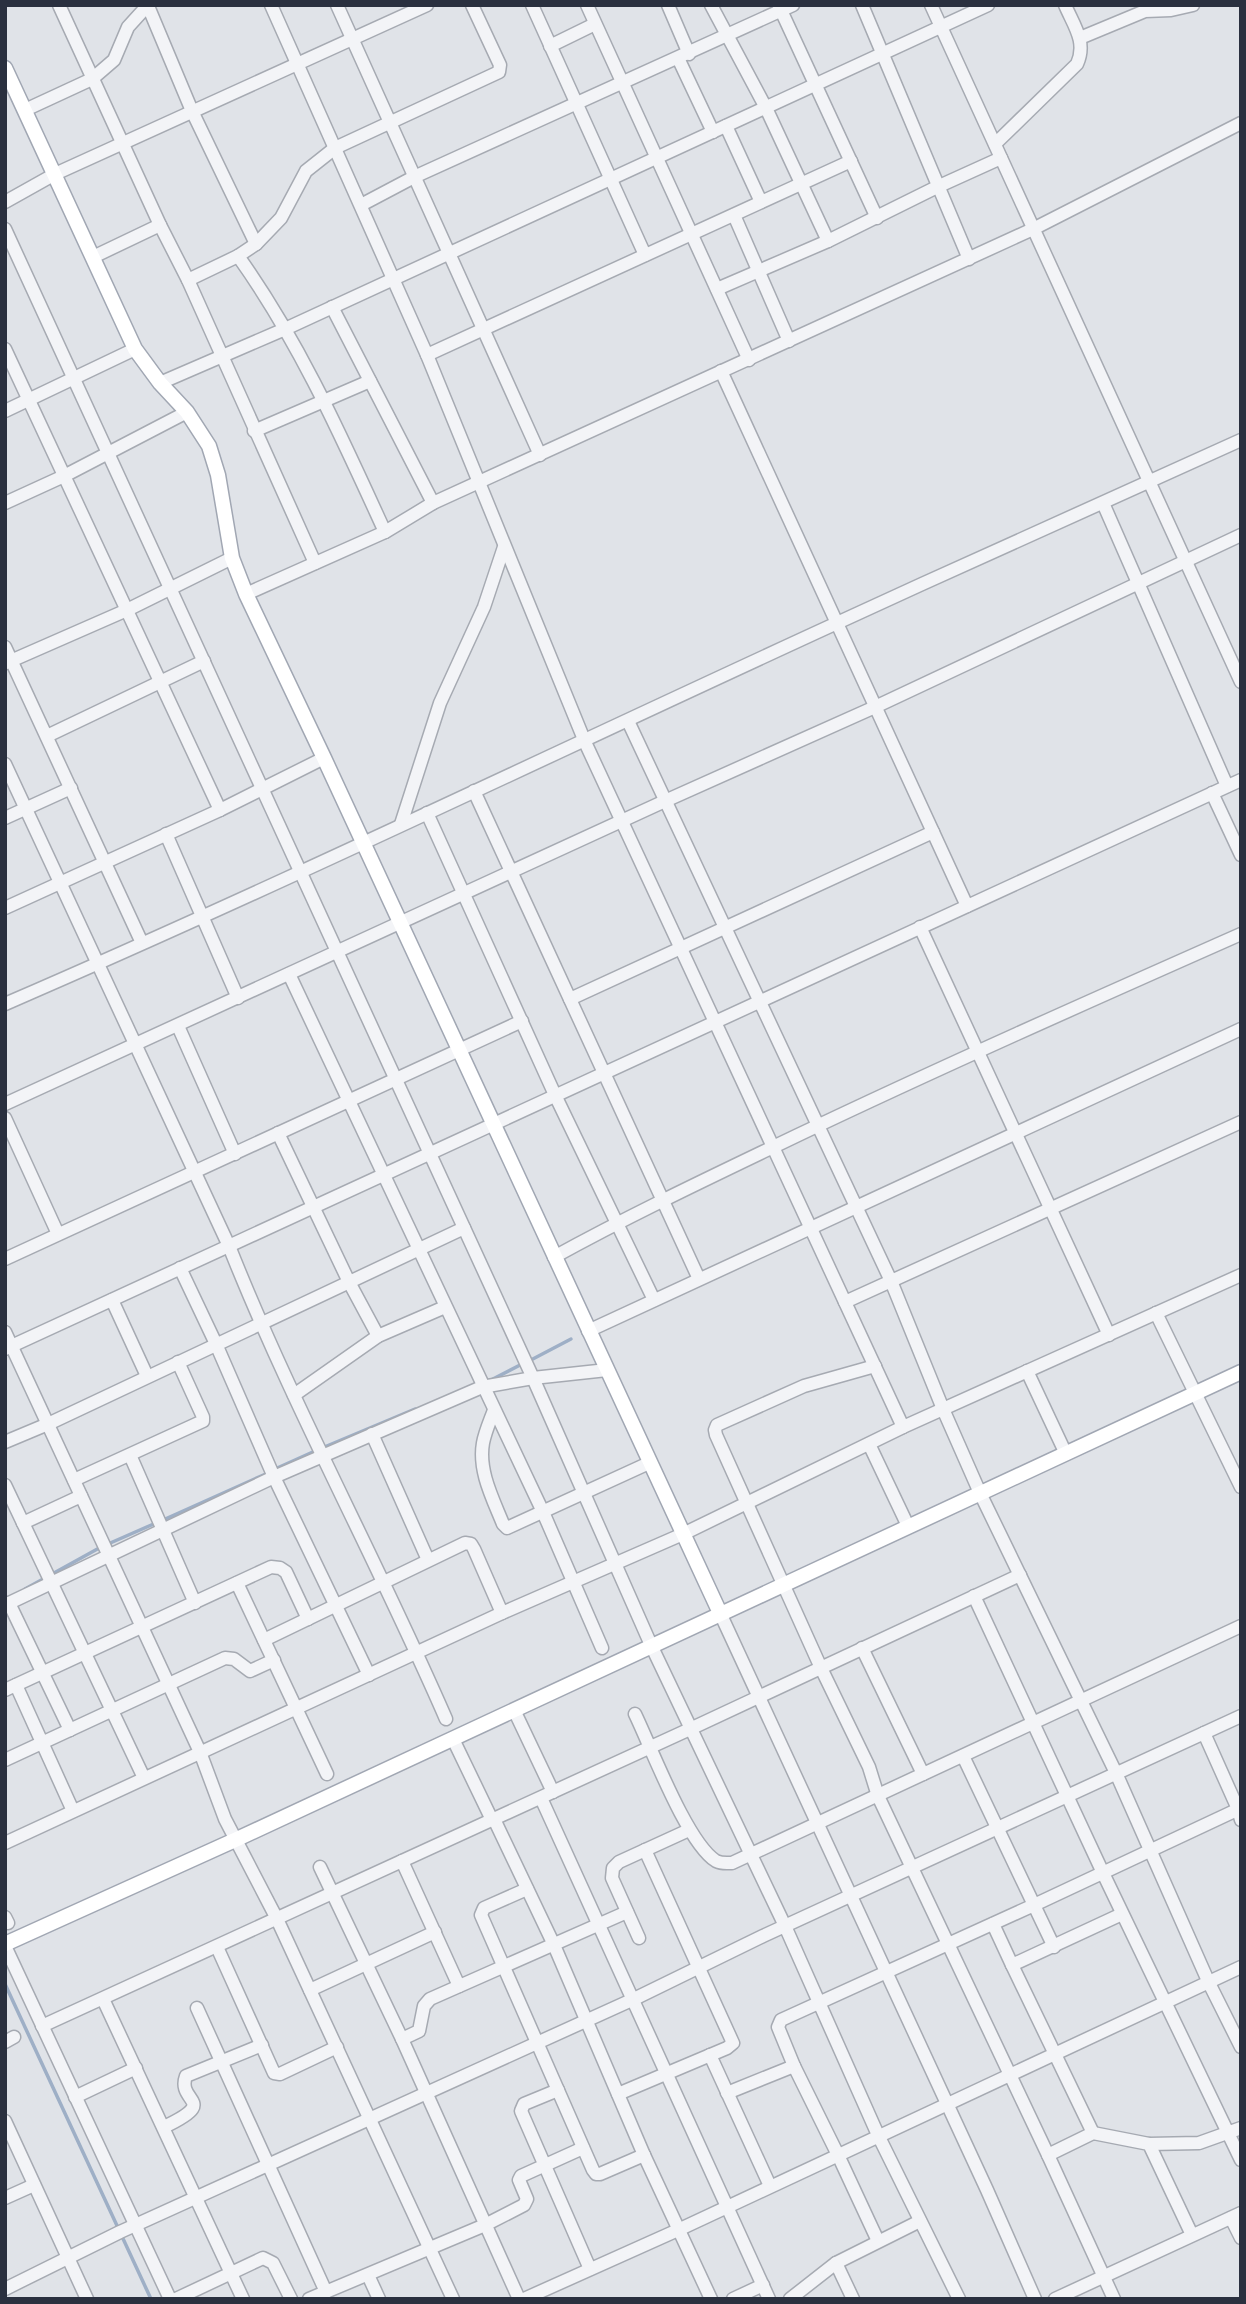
<svg xmlns="http://www.w3.org/2000/svg" width="1246" height="2304" font-family="'Public Sans',sans-serif">
<rect width="100%" height="100%" fill="#e0e3e8"/>
<g fill="none" stroke-linecap="round" stroke-linejoin="round">
<!-- stream -->
<g stroke="#9eafc6" stroke-width="3.5">
<path d="M529,1361L571,1339"/>
<path d="M491,1380L522,1364"/>
<path d="M322,1448L415,1409"/>
<path d="M275,1469L315,1451"/>
<path d="M163,1520L268,1473"/>
<path d="M108,1544L156,1523"/>
<path d="M25,1589L101,1547"/>
<path d="M5,1984L151,2299"/>
</g>
<!-- minor casing -->
<g stroke="#a6aab2" stroke-width="15">
<g id="minor">
<path d="M59,5L160,225L188,280L315,563"/>
<path d="M271,5L427,355L585,742L903,1427"/>
<path d="M337,5L540,455"/>
<path d="M532,5L645,255"/>
<path d="M587,5L749,360"/>
<path d="M668,5L689,54"/>
<path d="M711,5L766,108L828,241"/>
<path d="M862,5L969,259"/>
<path d="M931,5L1241,682"/>
<path d="M148,6L192,111L256,244"/>
<path d="M779,6L877,218"/>
<path d="M1080,38L1145,11L1171,10L1193,5"/>
<path d="M550,46L595,24"/>
<path d="M678,58L713,132"/>
<path d="M25,110L92,79L114,60L128,27L148,5"/>
<path d="M726,126L761,202"/>
<path d="M995,144L1077,64C1087,42 1074,26 1065,5"/>
<path d="M5,202L55,174L427,5"/>
<path d="M361,205L414,177L793,5"/>
<path d="M734,215L789,341"/>
<path d="M5,229L533,1378L651,1645L785,1926L878,2135L959,2299"/>
<path d="M238,256C300,343 341,436 385,532"/>
<path d="M93,257L160,225"/>
<path d="M188,280L238,256L256,244L281,218L306,171L335,148L499,72L500,65L472,5"/>
<path d="M717,289L828,241L937,187L1001,158"/>
<path d="M332,307L433,503"/>
<path d="M5,349L220,810"/>
<path d="M427,355L851,161"/>
<path d="M721,371L967,906"/>
<path d="M160,383L285,329L988,5"/>
<path d="M5,411L135,349"/>
<path d="M254,431L370,381"/>
<path d="M5,503L64,476L187,412"/>
<path d="M1103,503L1227,786"/>
<path d="M246,594L385,532L433,503L1033,229L1241,123"/>
<path d="M5,647L142,943"/>
<path d="M6,663L127,610L232,558"/>
<path d="M628,721L891,1281L943,1409L980,1493L1116,1773L1209,1983L1241,2047"/>
<path d="M47,736L204,661"/>
<path d="M5,764L229,1246C293,1407 377,1560 446,1719"/>
<path d="M474,791L699,1279"/>
<path d="M1212,793L1241,855"/>
<path d="M427,813L555,1095L654,1300"/>
<path d="M5,818L71,788"/>
<path d="M401,824L440,703L484,607L504,547"/>
<path d="M166,834L238,998"/>
<path d="M5,908L220,810L324,758"/>
<path d="M920,927L1109,1335"/>
<path d="M289,974L543,1512L602,1648"/>
<path d="M570,999L933,832"/>
<path d="M5,1004C285,883 560,750 837,623C971,561 1106,502 1241,440"/>
<path d="M178,1026L235,1154"/>
<path d="M5,1104L665,801L875,707L1241,535"/>
<path d="M5,1118L58,1234"/>
<path d="M278,1133L349,1282L378,1336"/>
<path d="M554,1257C634,1213 715,1175 796,1136C943,1066 1092,1000 1241,934"/>
<path d="M5,1259L522,1021"/>
<path d="M180,1268L216,1344L274,1477L369,1675"/>
<path d="M112,1300L147,1376"/>
<path d="M845,1302L1241,1122"/>
<path d="M1156,1313L1241,1487"/>
<path d="M588,1331L1241,1029"/>
<path d="M5,1332L200,1752L225,1819L277,1919L453,2299"/>
<path d="M5,1349L1241,780"/>
<path d="M875,1366L804,1386L717,1425L715,1430L716,1435L821,1668L869,1767L878,1796L1048,2155L1114,2299"/>
<path d="M1027,1371L1066,1454"/>
<path d="M294,1395L378,1336L445,1307"/>
<path d="M494,1410C490,1421 485,1432 483,1443C478,1471 493,1499 503,1524L507,1528L649,1463"/>
<path d="M372,1434L428,1560"/>
<path d="M5,1442L48,1424L464,1228"/>
<path d="M869,1444L908,1526"/>
<path d="M130,1455L195,1603"/>
<path d="M74,1480L203,1421V1417L178,1362"/>
<path d="M5,1485L144,1778"/>
<path d="M23,1523L81,1496"/>
<path d="M237,1583L327,1774"/>
<path d="M974,1596L1103,1873L1241,2160"/>
<path d="M9,1603L70,1730"/>
<path d="M5,1605L274,1477L482,1387L533,1378L607,1370"/>
<path d="M720,1613L987,2190L1035,2299"/>
<path d="M264,1640L465,1543L471,1544L474,1549L502,1613"/>
<path d="M862,1648L923,1774"/>
<path d="M16,1685L73,1811"/>
<path d="M5,1690L271,1567L280,1568L286,1572L308,1619"/>
<path d="M514,1710L553,1792"/>
<path d="M635,1714C651,1747 687,1843 716,1861C722,1864 726,1863 732,1863L1241,1626"/>
<path d="M1204,1733L1238,1809L1241,1820"/>
<path d="M453,1739L492,1820"/>
<path d="M963,1756L1054,1947"/>
<path d="M5,1760L225,1658L234,1659L250,1671L274,1660"/>
<path d="M541,1798L769,2299"/>
<path d="M494,1819L554,1945L644,2155L711,2299"/>
<path d="M5,1843L502,1613L683,1534L903,1427L1241,1275"/>
<path d="M402,1861L459,1986"/>
<path d="M320,1867L402,2039L519,2299"/>
<path d="M527,1889L484,1908L481,1915L593,2170L596,2174H600L644,2155"/>
<path d="M5,1917L8,1923"/>
<path d="M993,1924L1012,1965L1122,1914"/>
<path d="M639,1938L612,1878L613,1868L619,1862L689,1830"/>
<path d="M5,1946L170,2299"/>
<path d="M217,1947L274,2073L280,2074L337,2047"/>
<path d="M1012,1965L1093,2133"/>
<path d="M310,1990L435,1932"/>
<path d="M103,1999L243,2299"/>
<path d="M197,2008L326,2292"/>
<path d="M42,2026L690,1729L1020,1575"/>
<path d="M402,2039L419,2031L424,2006L430,1999L627,1912"/>
<path d="M5,2042L14,2037"/>
<path d="M710,2055L770,2186"/>
<path d="M558,2090L524,2104L521,2111L590,2269"/>
<path d="M727,2093L794,2066"/>
<path d="M618,2094L727,2048L733,2043L645,1850"/>
<path d="M75,2097L136,2068"/>
<path d="M5,2121L87,2299"/>
<path d="M164,2127C221,2100 176,2103 186,2076L262,2045"/>
<path d="M1149,2144L1199,2143L1241,2128"/>
<path d="M1048,2155L1093,2133L1149,2144L1192,2235"/>
<path d="M5,2198L34,2185"/>
<path d="M1231,2218L1241,2238"/>
<path d="M878,2241L838,2155L794,2066L778,2027L781,2020L1034,1905L1241,1808"/>
<path d="M836,2263L853,2299"/>
<path d="M368,2275L379,2299"/>
<path d="M5,2289L120,2232L634,1999L763,1936L1241,1716"/>
<path d="M176,2299L263,2258L273,2263L291,2299"/>
<path d="M309,2299L485,2225L524,2205L527,2199L519,2180L521,2176L583,2148"/>
<path d="M524,2299L678,2230L1241,1967"/>
<path d="M733,2299L763,2285"/>
<path d="M790,2299L836,2263L920,2221"/>
<path d="M1055,2299L1241,2213"/>
</g>
</g>
<!-- major casing -->
<g stroke="#a1a7b3" stroke-width="17">
<g id="major">
<path d="M5,68L135,349L160,383L187,412L209,446L218,475L232,558L246,594L324,758L720,1613"/>
<path d="M5,1944L235,1840L1241,1372"/>
</g>
</g>
<!-- minor -->
<use href="#minor" stroke="#f3f4f7" stroke-width="12"/>
<!-- major -->
<use href="#major" stroke="#fff" stroke-width="14"/>
</g>
<!-- border -->
<rect width="1246" height="2304" fill="none" stroke="#2a303f" stroke-width="14"/>
</svg>
